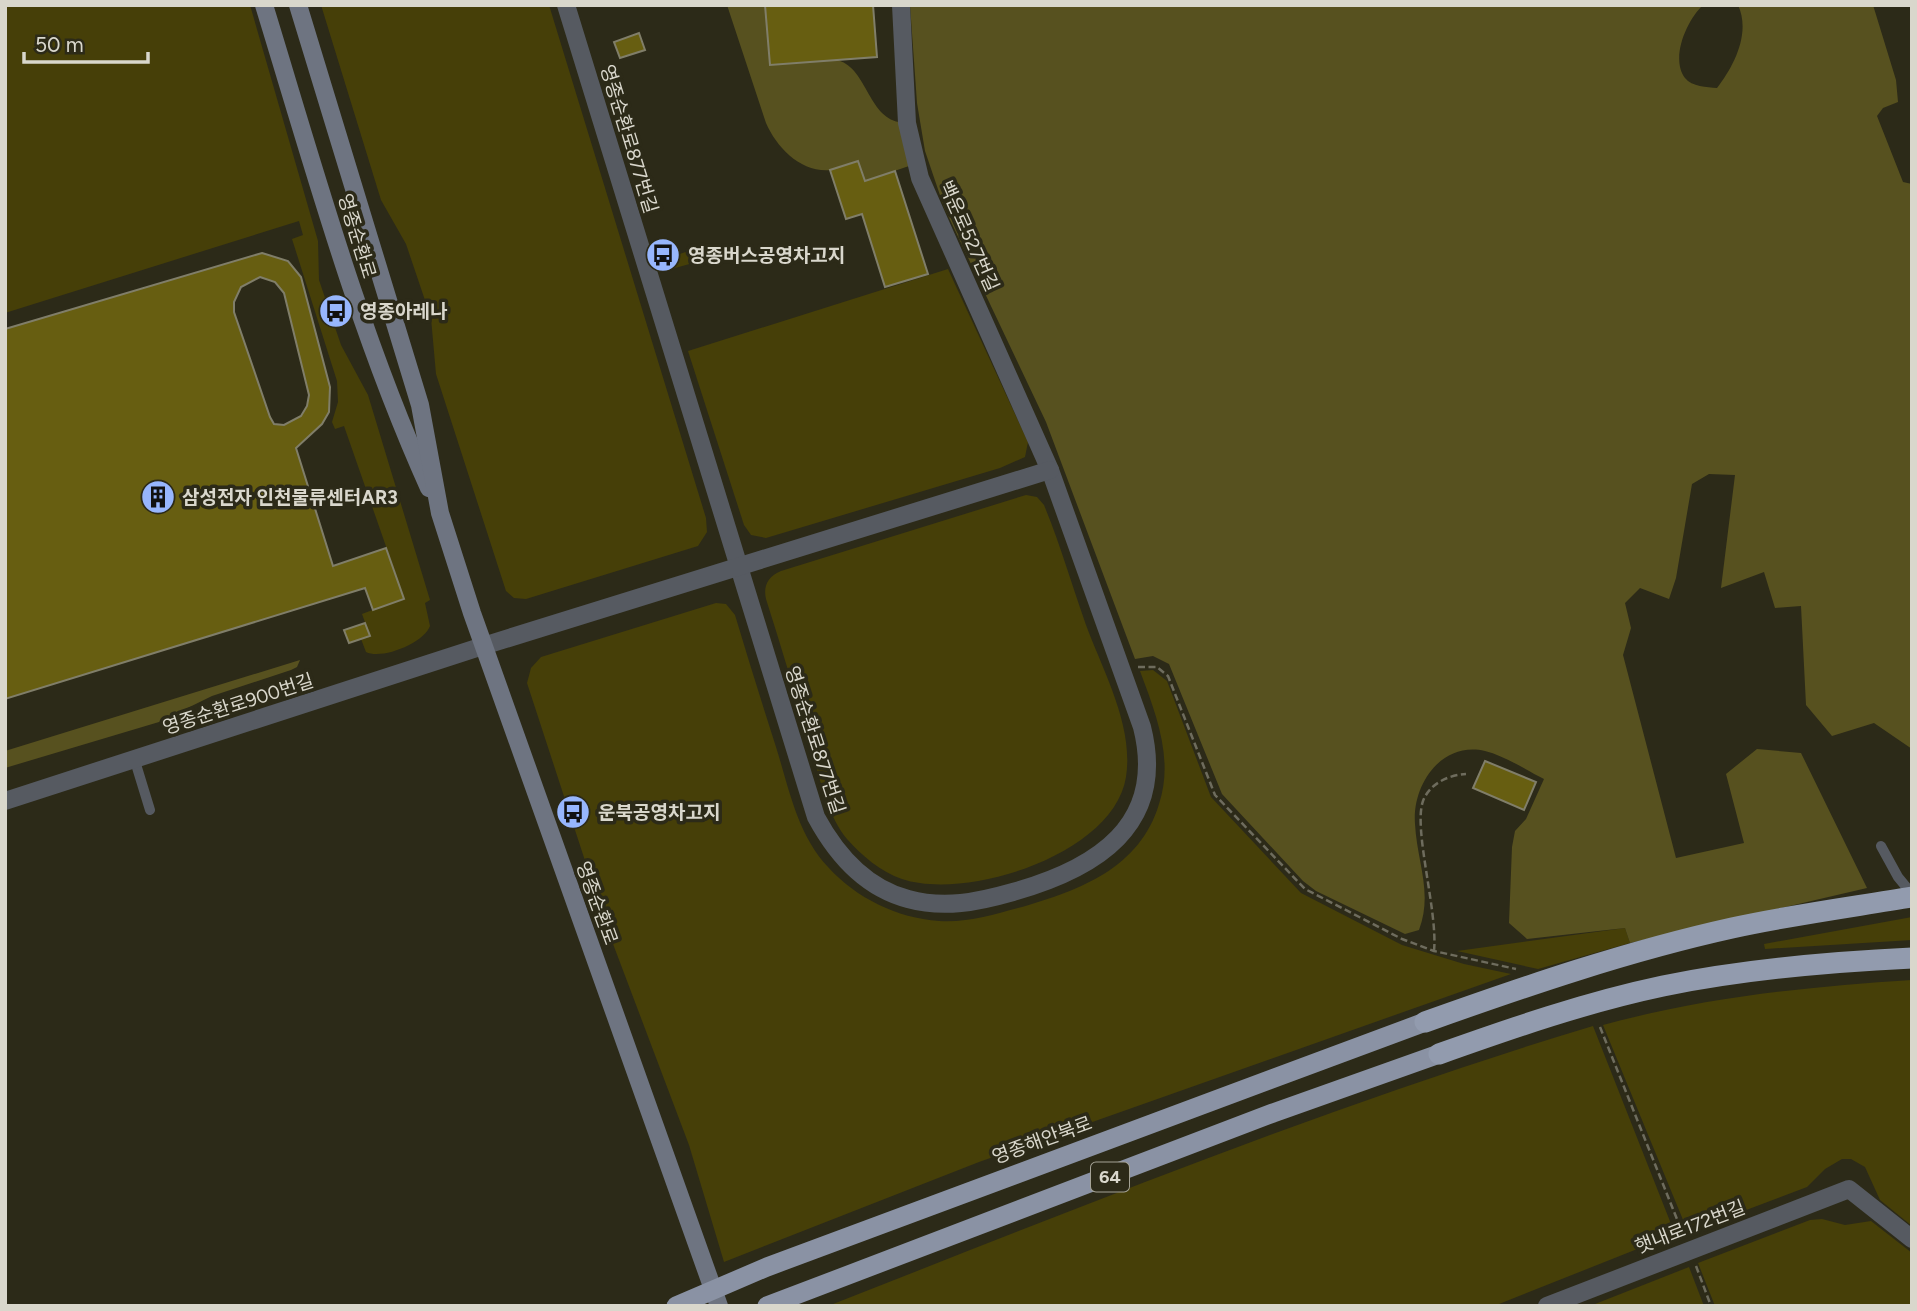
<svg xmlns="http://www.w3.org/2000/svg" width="1917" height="1311" font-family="Figtree,'Noto Sans KR',sans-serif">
<rect width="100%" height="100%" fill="#2c2a18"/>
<!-- green -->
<g fill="#463f08">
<path d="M5,5H250L318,241L319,280L341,345L368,395L430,600L425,603L430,626C424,643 382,660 366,652L361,639L370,636L362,614L404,598L344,426L335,429L332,422L338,402L337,381L292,239L303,235L299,221L5,313Z"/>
<path d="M321,5H549L706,518L707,532L698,546L526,599L514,598L506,591L436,374L431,318L406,244L381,200Z"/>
<path d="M695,249L697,254L693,263L668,270L664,259Z"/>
<path d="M948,269L1028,442L1025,457L1000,468L766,538L751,535L744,525L688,351Z"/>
<path d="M1026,495L1037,497L1044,505C1060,544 1072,585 1086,625C1103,671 1134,726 1126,777C1114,854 967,901 902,879C881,872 861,855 847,839C825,812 819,773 809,741C795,693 781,646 766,599C763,586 768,576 781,571Z"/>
<path d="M716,603L726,604L735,615C748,659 762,703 776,747C789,788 797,834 828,867C856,898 897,918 939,921C968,923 995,914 1022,907C1080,890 1140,868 1159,804C1174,759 1156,714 1140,671L1153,670L1167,681L1211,797L1301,893L1402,945L1464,964L1511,974L979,1162L724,1262L689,1145L607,928L527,683L531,668L541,657Z"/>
<path d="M1912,917V940L1765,949L1764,944Z"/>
<path d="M1625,928L1630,943L1538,969L1457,951Z"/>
<path d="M1912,980V1226L1880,1200L1865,1167L1851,1159H1842L1825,1169L1807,1187L1688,1232L1603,1025C1707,997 1805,987 1912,980Z"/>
<path d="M1593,1026L1675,1234L1494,1306H828C1081,1207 1333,1104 1593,1026Z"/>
<path d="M1822,1219L1845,1225L1871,1221L1912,1253V1306H1715L1698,1263L1810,1220Z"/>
<path d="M1689,1267L1704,1306H1590Z"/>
</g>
<!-- forest -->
<g fill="#57511f">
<path d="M727,5H765L770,65C790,64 816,57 836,60C866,65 868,117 899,122L909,166L865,181L858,161C850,164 840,168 831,170C801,173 777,148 766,123Z"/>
<path d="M910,5H1703C1687,20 1670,58 1685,78C1692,87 1707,87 1717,88C1734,66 1751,33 1738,5H1873L1896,80L1898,102L1883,108L1877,116L1903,182L1912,184V749L1874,723L1832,736L1806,705L1801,606L1775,608L1764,572L1721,588L1735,475L1709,474L1692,484L1676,578L1669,599L1640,588L1625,603L1631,628L1623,655L1676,858L1744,843L1726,774L1757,749L1801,753L1867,888L1630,943L1625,928L1527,939L1509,923L1512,847L1515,831L1526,819L1544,779C1526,770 1505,756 1485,751C1442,741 1412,784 1415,824C1417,862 1433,893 1419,930L1405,934L1316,891L1303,881L1222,794L1169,664L1153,656L1135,659L1046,422L944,207L925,151L917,103Z"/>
<path d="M300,660L297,667L291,670L212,696L159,722L5,768V751Z"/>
</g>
<!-- building -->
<g fill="#675e11" stroke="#807e69" stroke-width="2" fill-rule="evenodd">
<path d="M765,5H873L877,57L770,65Z"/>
<path d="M639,33L645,50L620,58L614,42Z"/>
<path d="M858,161L865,181L895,171L928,274L885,287L862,214L846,219L830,170Z"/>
<path d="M262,253L288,261L301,277L330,387L329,412L322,424L296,448L333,566L386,548L404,599L373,610L365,588L5,699V329ZM260,277L275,282L284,293L309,395L307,406L301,416L284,425L274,424L270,417L234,312V302L241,287Z"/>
<path d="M365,623L370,636L349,643L344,630Z"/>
<path d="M1485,761L1536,782L1524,810L1473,788Z"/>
</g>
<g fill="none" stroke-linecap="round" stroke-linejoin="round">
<!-- path -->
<g stroke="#6e6c5d" stroke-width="2.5" stroke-dasharray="7 3.5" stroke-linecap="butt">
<path d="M1138,667H1157L1168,676L1215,795L1305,889L1402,939L1434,951L1516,969"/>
<path d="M1434,951C1438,911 1413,829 1423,801C1430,783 1449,775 1466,774"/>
<path d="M1600,1027L1683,1234"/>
<path d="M1696,1266L1711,1306"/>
</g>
<!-- service -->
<g stroke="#565a61" stroke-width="10">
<path d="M135,761L150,810"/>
<path d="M1881,846L1898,877L1912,894"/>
</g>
<!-- minor -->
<g stroke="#565a61" stroke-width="18">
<path d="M566,5L816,817C836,854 866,888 908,899C944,909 978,902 1013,892C1095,869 1167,826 1142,727L1050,470L920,178L907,123L901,5"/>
<path d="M483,646L1050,470"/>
<path d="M1547,1306L1849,1189L1912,1239"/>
</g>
<!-- tertiary -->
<path stroke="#565a61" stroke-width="18" d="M5,801L483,646"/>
<!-- secondary -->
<g stroke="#6e7481" stroke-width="18">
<path d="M264,5C314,168 359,333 429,488"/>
<path d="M298,5L420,405L440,513L472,613L719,1306"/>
</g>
<!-- trunk -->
<g stroke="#8a92a4" stroke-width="19">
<path d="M676,1306L767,1267L1425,1022"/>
<path d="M767,1306L1273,1113L1439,1054"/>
</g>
<!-- motorway -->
<g stroke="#929bae" stroke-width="21">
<path d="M1425,1022C1526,986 1628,951 1732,928C1791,915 1852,907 1912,897"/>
<path d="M1439,1054C1512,1028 1587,1002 1663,986C1745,969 1828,962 1912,958"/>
</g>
</g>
<!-- icons -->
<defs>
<g id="bus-disc" transform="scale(1.75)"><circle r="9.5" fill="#97b6fd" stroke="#2c2a18"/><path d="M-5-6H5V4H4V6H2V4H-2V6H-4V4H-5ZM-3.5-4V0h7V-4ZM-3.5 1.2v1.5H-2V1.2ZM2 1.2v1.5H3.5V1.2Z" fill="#111"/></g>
<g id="building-disc" transform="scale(1.75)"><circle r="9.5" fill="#97b6fd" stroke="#2c2a18"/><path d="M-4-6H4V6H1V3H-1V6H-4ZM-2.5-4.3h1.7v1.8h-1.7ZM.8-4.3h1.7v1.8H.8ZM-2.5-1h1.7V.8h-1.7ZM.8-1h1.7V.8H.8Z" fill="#111"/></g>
</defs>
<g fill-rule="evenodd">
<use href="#bus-disc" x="663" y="255"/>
<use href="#bus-disc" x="336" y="311"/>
<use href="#building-disc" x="158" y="497"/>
<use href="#bus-disc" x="573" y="812"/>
</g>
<g text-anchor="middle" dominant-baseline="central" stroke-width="7" stroke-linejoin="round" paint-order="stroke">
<!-- shield labels -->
<rect fill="#2c2a18" stroke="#a5a396" stroke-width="2" x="1091" y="1162.5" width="38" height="29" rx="5"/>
<g font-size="18" font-weight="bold" fill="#d9d7cc">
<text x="1110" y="1177">64</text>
</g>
<!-- street labels -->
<g font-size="19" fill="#d9d7cc" stroke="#2c2a18">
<text transform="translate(629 139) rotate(73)">영종순환로877번길</text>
<text transform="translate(357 236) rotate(73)">영종순환로</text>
<text transform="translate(969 236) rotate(66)">백운로527번길</text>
<text transform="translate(238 704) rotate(-18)">영종순환로900번길</text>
<text transform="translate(815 740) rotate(72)">영종순환로877번길</text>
<text transform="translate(597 903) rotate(70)">영종순환로</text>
<text transform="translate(1042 1140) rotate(-20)">영종해안북로</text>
<text transform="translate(1690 1227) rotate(-21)">햇내로172번길</text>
</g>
<!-- poi labels -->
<g font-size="19" font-weight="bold" fill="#d9d7cc" stroke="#2c2a18" text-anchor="start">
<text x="688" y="255">영종버스공영차고지</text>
<text x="360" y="311">영종아레나</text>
<text x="182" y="497">삼성전자 인천물류센터AR3</text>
<text x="598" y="812">운북공영차고지</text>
</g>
</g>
<!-- border -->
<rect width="1917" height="1311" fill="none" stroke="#d9d7cc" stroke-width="14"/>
<!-- scale -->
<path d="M24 52v10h124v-10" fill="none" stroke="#d9d7cc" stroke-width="3.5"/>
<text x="35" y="52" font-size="21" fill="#d9d7cc" stroke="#2c2a18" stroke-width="5" paint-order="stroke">50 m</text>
</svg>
